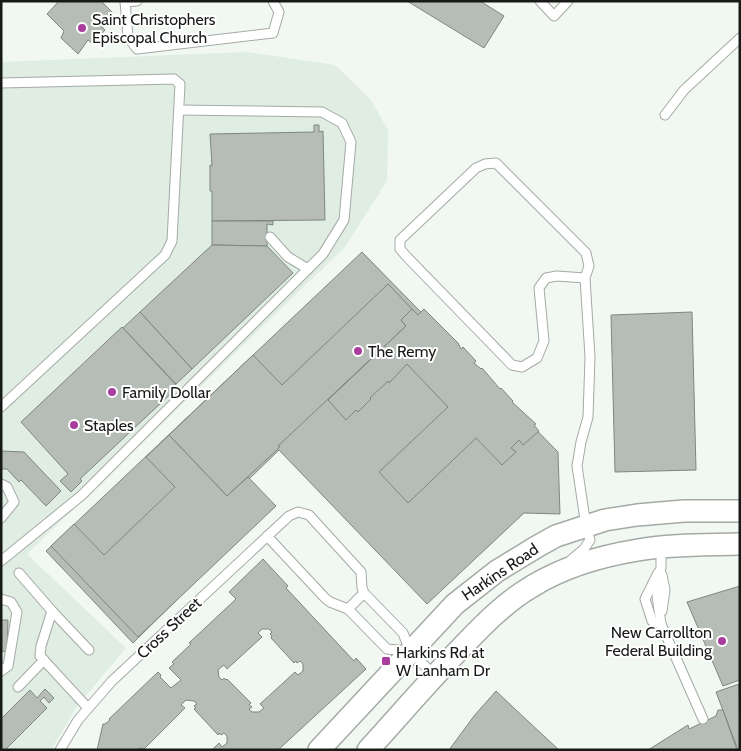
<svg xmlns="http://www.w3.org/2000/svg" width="741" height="751" font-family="Cabin,sans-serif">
<rect width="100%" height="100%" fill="#f1f8f2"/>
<!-- built -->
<path fill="#dfede2" d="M247,52L335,65L371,100L388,130L387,181L345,247L27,554L126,648L78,705L51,750H1V62Z"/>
<!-- building -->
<g fill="#b6bdb7" stroke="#7f8680" fill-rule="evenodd">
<path d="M59,1H101L113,13L101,26L105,30L93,44L88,40L78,54L61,38L64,31L47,14Z"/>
<path d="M407,1H480L504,16L484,48Z"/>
<path d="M314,125H319V132L323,131L325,220L212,221V191H210V165L212,166L210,134L314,132Z"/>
<path d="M212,221H273V225L267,224V246L212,245Z"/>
<path d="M212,245L267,246L293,273L192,369L140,312Z"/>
<path d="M362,252L558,452L560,514L524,513L427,604L279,450L248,480L273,505L133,643L46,551Z"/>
<path d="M388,284L412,309L401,320L406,326L278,446L280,447L227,496L169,435L253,355L282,385Z"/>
<path d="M412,309L418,315L424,309L458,343L461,349L463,347L476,361L474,363L481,369L482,368L500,389L501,388L513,401L512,402L536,424L534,425L539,431L523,445L519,440L511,448L516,452L502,465L476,438L408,503L379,472L448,407L407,364L389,383L388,381L370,398L371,399L358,412L356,410L346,420L328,400L406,326L401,320Z"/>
<path d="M140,312L192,369L176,384L123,328Z"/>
<path d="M692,312L696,470L615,472L611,315Z"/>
<path d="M122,327L178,387L80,479L82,481L71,492L60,481L68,474L21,422Z"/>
<path d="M169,435L227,496L248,477L276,506L138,637L51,546L74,524L104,555L175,487L146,457Z"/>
<path d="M1,451L24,452L61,491L46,506L21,480L19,482L7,469H1Z"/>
<path d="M263,559L288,586L286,588L354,661L356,658L366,669L278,750H212L219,743L222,747L227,743V736L224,733L221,735L219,733L218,735L194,709L196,708L194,706L197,704L194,701L186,700L181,705L185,708L144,749L139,748L138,750H97L103,724H105L110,720L109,719L158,672L161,675L160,677L171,688L181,680L169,668L174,664L172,662L191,644L189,643L236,599L229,592ZM262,629H269L272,632L270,634L272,636L271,638L294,663L296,661L297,663L300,661L303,664V671L298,675L295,672L260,704L264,708L259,712H252L249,709L252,707L249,705L251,703L227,679L226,680L224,678L222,680L219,677L218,670L224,665L227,669L262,637L258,633Z"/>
<path d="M740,586V680L723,686L687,602Z"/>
<path d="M1,620H8L7,652L1,651Z"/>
<path d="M739,684L740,750H738L716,692Z"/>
<path d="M45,689L54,698L49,703L44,697L40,701L47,708L5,750H1V719L30,690L37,698Z"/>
<path d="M496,691L516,710L559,750H449L474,716Z"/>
<path d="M718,710H723L737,750H648L688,725L689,729L716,716Z"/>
</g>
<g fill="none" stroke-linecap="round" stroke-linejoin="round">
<!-- service casing -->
<g stroke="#a4aaa5" stroke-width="11">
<g id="service">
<path d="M125,1L128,37L137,49L273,33L279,12L273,1"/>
<path d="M540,1L554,16L568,1"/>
<path d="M125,2L137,1"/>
<path d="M1,83L174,79L180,84L172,241L165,255L1,407"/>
<path d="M179,110L322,112L342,123L351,142L344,220L323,254L308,269L288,257L270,237"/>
<path d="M665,115L684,90L740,38"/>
<path d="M1,484L7,487L14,502L1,518"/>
<path d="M267,536L325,598L330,602L348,609L387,649L407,651"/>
<path d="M661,547V567L657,596L661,624L703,719"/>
<path d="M571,560L584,549L590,540L586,526L577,466L581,442L588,417L590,357L585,278L589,266L586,253L496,163L485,164L476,168L400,240V249L407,257L512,365L522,367L537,358L544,341L539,288L546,278L557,276L585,278"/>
<path d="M1,561L82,495L308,269"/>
<path d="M19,573L52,611L41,646L40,656L88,708"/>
<path d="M658,573L645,599L652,621L661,624"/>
<path d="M662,575L665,590L662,611"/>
<path d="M1,599L11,602L17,612L8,666L1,671"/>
<path d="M348,609L364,593"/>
<path d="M52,611L89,650"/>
<path d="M18,687L44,660"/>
<path d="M60,750L78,720L112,681L289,516L298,512L309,515L361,572L362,588L364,593L403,633L410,651L434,675"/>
</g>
</g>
<!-- tertiary casing -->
<g stroke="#a4aaa5" stroke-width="24">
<g id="tertiary">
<path d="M319,750L455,604L497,571L538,546L556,536L605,520L637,515L684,511H740"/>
<path d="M368,750C399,716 428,682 460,649C481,627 504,603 531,587C563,567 601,556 638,550C671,544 706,545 740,544"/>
</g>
</g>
<!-- service -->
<use href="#service" stroke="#fff" stroke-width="9"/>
<!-- tertiary -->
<use href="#tertiary" stroke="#fff" stroke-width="21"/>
</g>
<!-- markers -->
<g fill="#a93e9f" stroke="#fff" stroke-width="2">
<circle cx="82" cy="28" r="5"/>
<circle cx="358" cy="351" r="5"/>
<circle cx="112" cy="392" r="5"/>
<circle cx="74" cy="425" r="5"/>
<circle cx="722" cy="641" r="5"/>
<rect x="381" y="656" width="10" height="10" rx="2.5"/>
</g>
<g text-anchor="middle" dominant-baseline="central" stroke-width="4" stroke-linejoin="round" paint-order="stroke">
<!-- poi labels -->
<g font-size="16" fill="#181a18" stroke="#fff" text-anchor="start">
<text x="92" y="19">Saint Christophers<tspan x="92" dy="18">Episcopal Church</tspan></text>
<text x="368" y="351">The Remy</text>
<text x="122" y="392">Family Dollar</text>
<text x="84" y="425">Staples</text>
<text x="712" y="632" text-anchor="end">New Carrollton<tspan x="712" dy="18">Federal Building</tspan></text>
<text x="396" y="652">Harkins Rd at<tspan x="396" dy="18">W Lanham Dr</tspan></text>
</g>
<!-- street labels -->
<g font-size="16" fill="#181a18" stroke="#fff">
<text transform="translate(500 572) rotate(-34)">Harkins Road</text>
<text transform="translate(169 628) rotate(-43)">Cross Street</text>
</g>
</g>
<!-- border -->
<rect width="741" height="751" fill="none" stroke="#181a18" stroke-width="5"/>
</svg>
